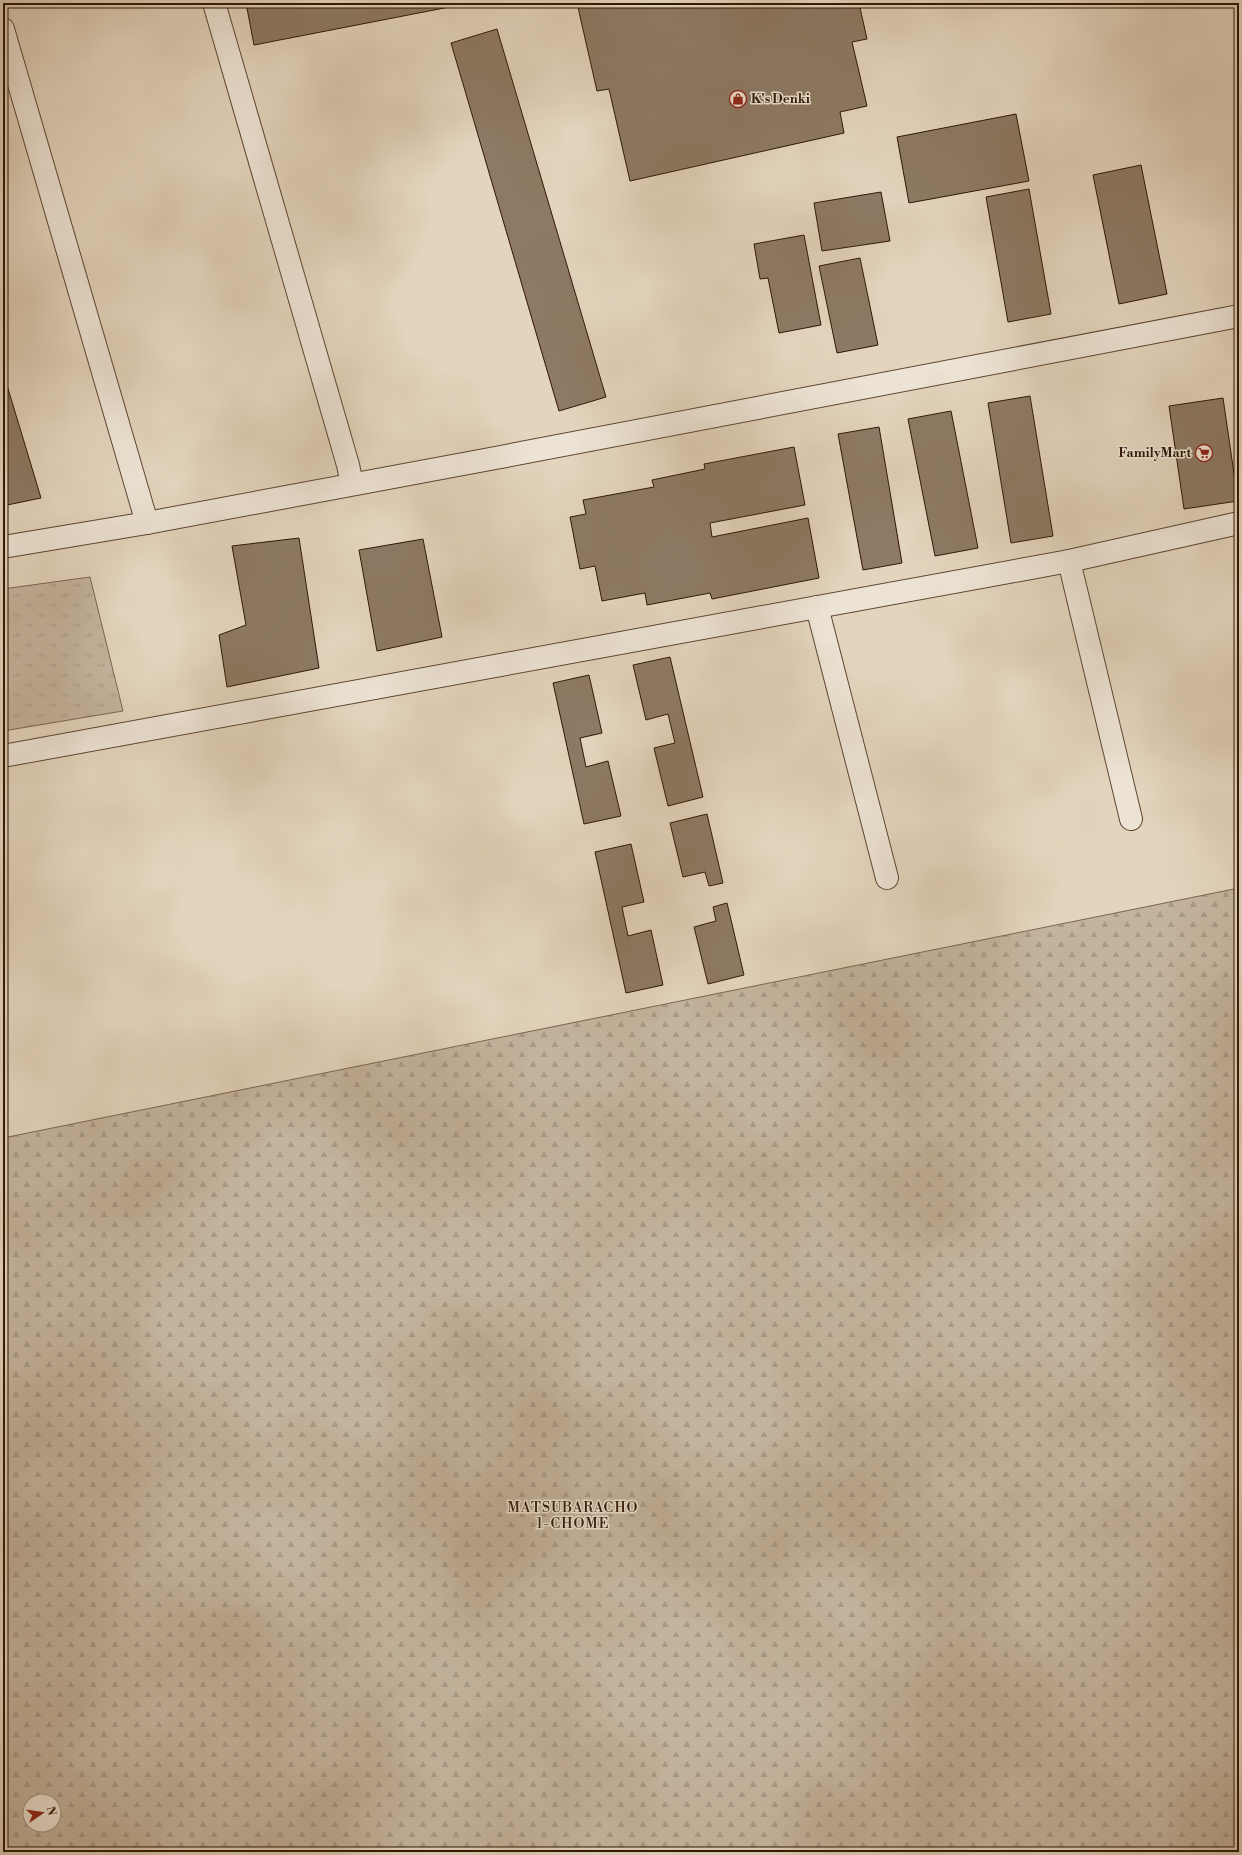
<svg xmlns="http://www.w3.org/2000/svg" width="1242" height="1855" font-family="'Libre Bodoni',serif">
<defs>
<pattern id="grass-tufts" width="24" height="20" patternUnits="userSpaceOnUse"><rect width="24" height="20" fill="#c4b49e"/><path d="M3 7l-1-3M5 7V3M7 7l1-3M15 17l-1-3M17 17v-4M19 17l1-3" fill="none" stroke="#a99a86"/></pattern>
<pattern id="forest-firs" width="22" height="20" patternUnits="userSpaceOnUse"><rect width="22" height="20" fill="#c4b49e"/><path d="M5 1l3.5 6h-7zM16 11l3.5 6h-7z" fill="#a99a86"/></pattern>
</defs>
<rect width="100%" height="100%" fill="#e3d4bd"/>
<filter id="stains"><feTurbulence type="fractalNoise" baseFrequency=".005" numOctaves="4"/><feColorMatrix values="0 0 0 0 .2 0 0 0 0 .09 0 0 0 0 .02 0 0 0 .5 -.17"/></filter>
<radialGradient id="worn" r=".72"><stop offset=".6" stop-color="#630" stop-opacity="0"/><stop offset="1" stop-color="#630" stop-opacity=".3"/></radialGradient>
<!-- grass -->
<path fill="url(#grass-tufts)" stroke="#7a6651" d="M90,577L123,711L3,731V589Z"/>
<!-- forest -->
<path fill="url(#forest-firs)" stroke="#7a6651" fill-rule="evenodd" d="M1239,888V1852H3V1138ZM30,1801H54V1825H30Z"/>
<!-- building -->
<g fill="#8d7964" stroke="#2f1704">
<path d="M246,3H470L254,45Z"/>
<path d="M577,3H859L867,39L852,42L867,106L840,112L844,133L630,181L609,89L597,91Z"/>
<path d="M497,29L606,397L559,411L451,43Z"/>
<path d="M1016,114L1029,181L909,203L897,137Z"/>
<path d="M1141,165L1167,294L1119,304L1093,175Z"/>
<path d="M1029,189L1051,314L1008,322L986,197Z"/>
<path d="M881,192L890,241L822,251L814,203Z"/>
<path d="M804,235L821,325L779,333L768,278L760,279L754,244Z"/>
<path d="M860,258L878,345L837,353L819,266Z"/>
<path d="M3,372L41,498L7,505L3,491Z"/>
<path d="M1030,396L1053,536L1011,543L988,403Z"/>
<path d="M1223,398L1238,501L1184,509L1169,406Z"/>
<path d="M951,411L978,548L935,556L908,419Z"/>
<path d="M879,427L902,563L863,570L838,434Z"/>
<path d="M794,447L805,505L710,523L712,537L808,518L819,578L712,599L710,593L647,605L645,593L602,601L595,566L580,569L570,517L586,514L583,500L654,487L652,480L705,469L704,464Z"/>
<path d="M299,538L319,668L227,687L219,635L246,625L232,546Z"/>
<path d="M423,539L442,637L377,651L359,550Z"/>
<path d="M670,657L703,797L668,806L654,748L675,743L668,714L646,720L633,665Z"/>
<path d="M589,675L602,733L580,738L586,767L608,761L621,816L584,824L553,683Z"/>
<path d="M707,814L723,883L709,886L705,872L683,877L670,823Z"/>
<path d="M631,844L644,902L622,907L628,936L651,930L663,985L626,993L595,852Z"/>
<path d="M727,903L744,975L708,984L694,927L716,921L713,907Z"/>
</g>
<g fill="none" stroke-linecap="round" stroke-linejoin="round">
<!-- minor casing -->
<g stroke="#5c4632" stroke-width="24">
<g id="minor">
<path d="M214,3L348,465L352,484"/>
<path d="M3,29L147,523"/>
<path d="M1069,561L1131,819"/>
<path d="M817,607L887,878"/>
<path d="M3,756L1069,561L1239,523"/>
</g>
</g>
<!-- tertiary casing -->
<g stroke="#5c4632" stroke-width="24">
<path id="tertiary" d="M3,547L147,523L490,459L1239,316"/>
</g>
<!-- minor -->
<use href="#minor" stroke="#ede3d4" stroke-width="22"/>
<!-- tertiary -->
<use href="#tertiary" stroke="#ede3d4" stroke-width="22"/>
</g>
<!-- icons -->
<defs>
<g id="shop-ring" transform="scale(0.9)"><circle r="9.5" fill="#ede3d4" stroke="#8f2418" stroke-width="1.5"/><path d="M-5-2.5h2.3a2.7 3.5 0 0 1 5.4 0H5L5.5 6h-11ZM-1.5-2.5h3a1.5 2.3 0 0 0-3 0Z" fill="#8f2418"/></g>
<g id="supermarket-ring" transform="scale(0.9)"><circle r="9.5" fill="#ede3d4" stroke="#8f2418" stroke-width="1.5"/><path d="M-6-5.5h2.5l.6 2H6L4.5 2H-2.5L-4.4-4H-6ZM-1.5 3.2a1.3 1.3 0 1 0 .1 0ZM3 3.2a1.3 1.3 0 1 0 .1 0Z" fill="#8f2418"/></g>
</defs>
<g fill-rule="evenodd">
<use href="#shop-ring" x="738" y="99"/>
<use href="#supermarket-ring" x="1204" y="453"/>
</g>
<g text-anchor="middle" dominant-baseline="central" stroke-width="3" stroke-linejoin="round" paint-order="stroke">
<!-- poi labels -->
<g font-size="13" font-weight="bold" fill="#2f1704" stroke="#ede3d4" text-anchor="start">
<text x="751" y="99">K's Denki</text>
<text x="1191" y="453" text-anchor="end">FamilyMart</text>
</g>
<!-- neighbourhood labels -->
<g font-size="14" letter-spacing="1" fill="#2f1704" stroke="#ede3d4">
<text x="573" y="1508">MATSUBARACHO<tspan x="573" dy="16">1-CHOME</tspan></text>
</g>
</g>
<!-- margin -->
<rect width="1242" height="1855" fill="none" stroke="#e3d4bd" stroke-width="16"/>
<rect x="4" y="4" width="1234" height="1847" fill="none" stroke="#2f1704" stroke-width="2"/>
<rect x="8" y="8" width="1226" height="1839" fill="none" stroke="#2f1704"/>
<!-- north arrow -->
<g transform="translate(42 1813) rotate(77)"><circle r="19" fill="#ede3d4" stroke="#a19181"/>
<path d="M0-3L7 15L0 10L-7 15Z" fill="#8f2418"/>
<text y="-6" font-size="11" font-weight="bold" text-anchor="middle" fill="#2f1704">N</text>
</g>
<rect width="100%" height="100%" filter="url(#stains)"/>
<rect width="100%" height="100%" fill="url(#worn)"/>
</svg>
